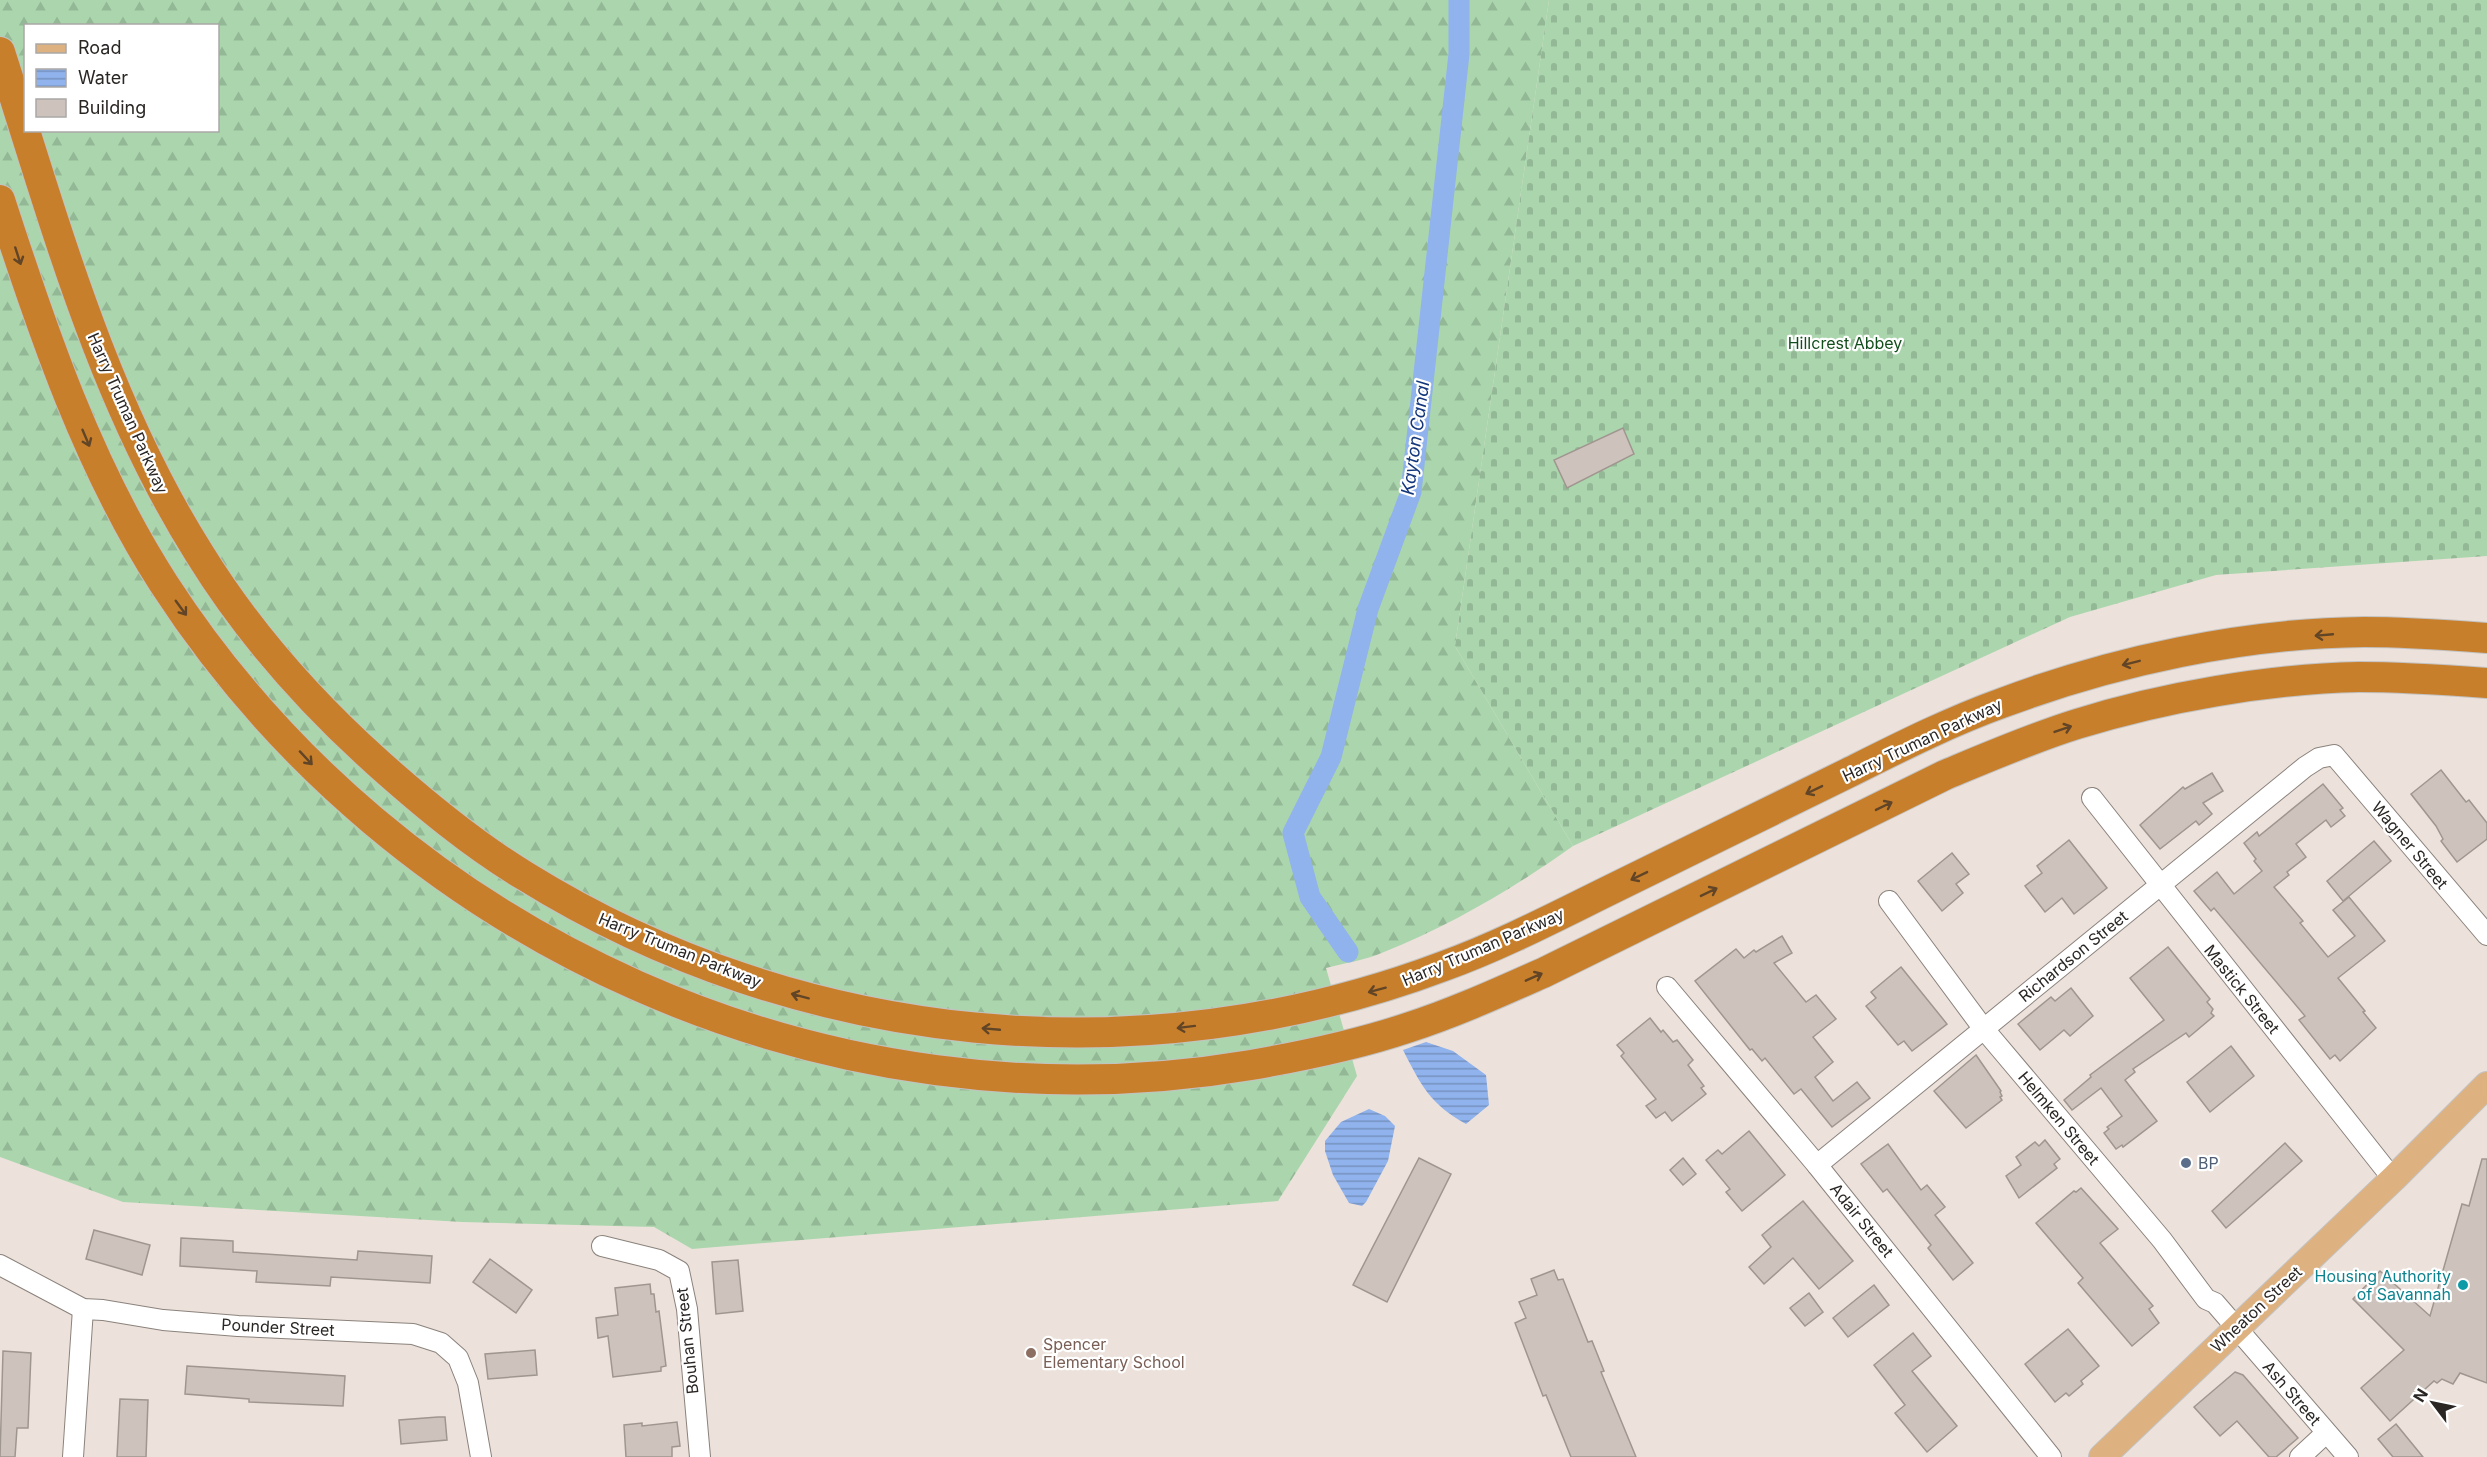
<svg xmlns="http://www.w3.org/2000/svg" width="2487" height="1457" font-family="Inter,sans-serif">
<defs>
<pattern id="forest-firs" width="22" height="20" patternUnits="userSpaceOnUse" patternTransform="scale(1.5)"><rect width="22" height="20" fill="#abd6ad"/><path d="M5 1l3.5 6h-7zM16 11l3.5 6h-7z" fill="#93b895"/></pattern>
<pattern id="cemetery-stones" width="16" height="16" patternUnits="userSpaceOnUse" patternTransform="scale(1.5)"><rect width="16" height="16" fill="#abd6ad"/><path d="M2 7V4a2 2 0 0 1 4 0v3zM10 15v-3a2 2 0 0 1 4 0v3z" fill="#93b895"/></pattern>
<pattern id="water-rules" width="6" height="5" patternUnits="userSpaceOnUse" patternTransform="scale(1.5)"><rect width="6" height="5" fill="#90b2ed"/><path d="M0 2.5h6" fill="none" stroke="#7691c0"/></pattern>
</defs>
<rect width="100%" height="100%" fill="#ece2db"/>
<!-- forest -->
<path fill="url(#forest-firs)" fill-rule="evenodd" d="M0,0H1549L1455,646L1573,846C1514,888 1452,925 1384,952C1366,960 1345,963 1326,968L1357,1076L1278,1201L692,1249L654,1227L462,1222L123,1202L0,1157ZM26,26H218V130H26Z"/>
<!-- cemetery -->
<path fill="url(#cemetery-stones)" d="M1549,0H2487V556L2216,575L2070,617L1573,846L1455,646Z"/>
<!-- water -->
<g fill="url(#water-rules)">
<path d="M1426,1042L1453,1051L1486,1075L1489,1105L1466,1124C1430,1104 1421,1085 1403,1050Z"/>
<path d="M1369,1109L1385,1116L1395,1126L1388,1161L1366,1202L1362,1206L1349,1203L1333,1175L1325,1151V1141L1341,1122Z"/>
</g>
<g fill="none" stroke-linecap="round" stroke-linejoin="round">
<!-- canal -->
<path stroke="#90b2ed" stroke-width="21" d="M1348,952L1310,897L1293,833L1331,757L1368,609L1411,492L1459,54V0"/>
</g>
<!-- building -->
<g fill="#cdc2bc" stroke="#a09690" stroke-width="1.5">
<path d="M1623,428L1634,454L1567,488L1554,460Z"/>
<path d="M2441,770L2466,802L2469,800L2487,823V839L2457,862L2441,841L2443,839L2436,826L2411,794Z"/>
<path d="M2212,773L2223,791L2203,803L2212,814L2199,825L2196,821L2160,849L2140,825L2183,787L2185,789Z"/>
<path d="M2323,784L2343,808L2340,810L2345,816L2331,827L2326,820L2296,844L2306,857L2287,872L2289,875L2274,887L2303,921L2300,923L2328,957L2355,936L2333,910L2349,897L2385,941L2338,978L2365,1011L2363,1012L2376,1028L2340,1061L2335,1055L2330,1059L2299,1020L2305,1016L2214,908L2211,911L2194,891L2217,872L2234,894L2262,871L2254,861L2256,859L2244,843L2257,832L2259,836Z"/>
<path d="M2069,840L2107,888L2074,914L2062,898L2045,912L2025,886L2042,873L2037,866Z"/>
<path d="M2374,841L2391,861L2343,901L2327,881Z"/>
<path d="M1952,853L1969,874L1956,884L1963,893L1942,911L1918,881Z"/>
<path d="M1782,936L1792,953L1774,963L1806,1002L1816,995L1836,1019L1813,1037L1833,1062L1815,1077L1833,1101L1857,1082L1870,1098L1832,1127L1801,1089L1794,1094L1765,1058L1762,1061L1752,1049L1750,1050L1695,981L1736,949L1744,958L1754,950L1756,952Z"/>
<path d="M2168,947L2210,999L2207,1002L2213,1009L2211,1013L2214,1016L2189,1037L2186,1033L2133,1069L2135,1072L2125,1080L2157,1121L2123,1147L2122,1145L2116,1149L2104,1133L2109,1129L2107,1127L2122,1116L2101,1088L2072,1110L2064,1100L2091,1077L2090,1075L2164,1020L2130,978Z"/>
<path d="M1901,967L1947,1024L1912,1051L1904,1041L1898,1045L1866,1006L1876,998L1871,992Z"/>
<path d="M2071,988L2093,1016L2070,1036L2064,1030L2040,1050L2018,1024L2051,997L2055,1001Z"/>
<path d="M1650,1018L1661,1032L1663,1030L1673,1042L1677,1040L1693,1060L1688,1065L1704,1086L1701,1088L1706,1094L1672,1121L1665,1112L1656,1118L1646,1106L1656,1099L1621,1056L1624,1053L1617,1045Z"/>
<path d="M2231,1046L2254,1076L2210,1112L2187,1082Z"/>
<path d="M1976,1055L2001,1091L2000,1092L2002,1096L2000,1097L2002,1100L1966,1128L1934,1091Z"/>
<path d="M1749,1131L1785,1175L1742,1211L1726,1192L1730,1189L1706,1160L1718,1150L1722,1154Z"/>
<path d="M2045,1140L2060,1159L2054,1164L2057,1168L2019,1198L2006,1176L2021,1165L2016,1157L2035,1142L2039,1146Z"/>
<path d="M2285,1143L2302,1161L2226,1228L2212,1211Z"/>
<path d="M1888,1144L1921,1190L1927,1185L1945,1207L1935,1215L1973,1263L1953,1280L1928,1248L1931,1245L1887,1189L1883,1192L1861,1164Z"/>
<path d="M1419,1158L1451,1174L1387,1302L1353,1285Z"/>
<path d="M1683,1158L1696,1174L1683,1185L1670,1170Z"/>
<path d="M2482,1159H2487V1383L2460,1373L2453,1384L2442,1379L2437,1383L2434,1381L2390,1421L2361,1388L2404,1350L2353,1299L2380,1271L2430,1316L2462,1204L2469,1206Z"/>
<path d="M2081,1188L2118,1229L2100,1243L2153,1306L2149,1309L2159,1323L2132,1346L2078,1283L2083,1278L2036,1223L2074,1191L2076,1192Z"/>
<path d="M1803,1201L1853,1261L1819,1289L1793,1258L1764,1284L1749,1267L1771,1247L1762,1235Z"/>
<path d="M94,1230L150,1245L142,1275L86,1259Z"/>
<path d="M181,1238L233,1241V1252L357,1260L358,1251L432,1256L430,1283L331,1277L330,1286L256,1282L257,1271L180,1266Z"/>
<path d="M490,1259L532,1290L516,1313L473,1282Z"/>
<path d="M738,1260L743,1311L716,1314L712,1262Z"/>
<path d="M1554,1270L1558,1280L1563,1279L1588,1342L1592,1341L1604,1371L1601,1372L1636,1457H1571L1546,1395L1543,1396L1515,1323L1526,1318L1519,1302L1537,1295L1531,1279Z"/>
<path d="M650,1284L651,1294H654L656,1312L659,1311L666,1366L661,1367V1371L613,1377L608,1336L598,1338L596,1318L618,1315L615,1288Z"/>
<path d="M1874,1285L1889,1305L1848,1337L1833,1318Z"/>
<path d="M1809,1293L1823,1312L1805,1326L1790,1308Z"/>
<path d="M2068,1329L2099,1366L2081,1381L2083,1384L2069,1396L2066,1393L2055,1402L2025,1364Z"/>
<path d="M1913,1333L1931,1356L1912,1371L1957,1426L1927,1452L1895,1413L1905,1405L1874,1365Z"/>
<path d="M535,1350L537,1375L488,1379L485,1354Z"/>
<path d="M3,1351L31,1353L28,1428H17L15,1457H0Z"/>
<path d="M187,1366L345,1376L343,1406L249,1402V1399L185,1394Z"/>
<path d="M2235,1372L2243,1375L2298,1438L2276,1457H2269L2237,1421L2220,1436L2194,1407Z"/>
<path d="M120,1399L148,1400L146,1457H117Z"/>
<path d="M438,1417H445L447,1440L401,1444L399,1420Z"/>
<path d="M677,1422L680,1446L672,1447V1457H626L624,1425L642,1423V1426Z"/>
<path d="M2396,1424L2423,1457H2393L2378,1439Z"/>
</g>
<g fill="none" stroke-linecap="round" stroke-linejoin="round">
<!-- minor casing -->
<g stroke="#8b827c" stroke-width="22">
<g id="minor">
<path d="M2092,798L2393,1179"/>
<path d="M1889,901L1983,1028L2162,1240L2206,1299L2215,1303L2348,1457"/>
<path d="M1667,987L1817,1165L2051,1457"/>
<path d="M1817,1165L2305,767L2319,758L2334,755L2487,935"/>
<path d="M602,1246L659,1260L679,1271L687,1309L700,1457"/>
<path d="M0,1265L83,1309L103,1310L163,1320L238,1326L413,1334L441,1343L458,1358L468,1383L481,1457"/>
<path d="M73,1457L83,1309"/>
<path d="M2300,1457L2326,1433"/>
</g>
</g>
<!-- major casing -->
<g stroke="#c3c2c2" stroke-width="28">
<path id="major" d="M2102,1457L2393,1179L2487,1085"/>
</g>
<!-- highway casing -->
<g stroke="#c3c2c2" stroke-width="32">
<g id="highway">
<path d="M0,52C55,223 102,399 199,553C247,631 310,702 378,763C424,804 472,844 525,876C799,1046 1142,1080 1444,966C1502,945 1557,916 1612,889C1691,850 1769,812 1848,773C1898,748 1949,722 2002,703C2114,661 2244,633 2364,632C2405,632 2446,635 2487,638"/>
<path d="M0,200C43,333 88,466 164,584C396,942 830,1136 1251,1065C1303,1056 1356,1045 1407,1028C1454,1013 1500,992 1545,972L1945,775C1988,757 2032,738 2077,724C2164,697 2268,679 2359,677C2402,677 2445,680 2487,683"/>
</g>
</g>
<!-- minor -->
<use href="#minor" stroke="#fff" stroke-width="20"/>
<!-- major -->
<use href="#major" stroke="#deb280" stroke-width="26"/>
<!-- highway -->
<use href="#highway" stroke="#c87f2b" stroke-width="30"/>
</g>
<!-- one-way arrows -->
<defs><path id="oneway-shaft" d="M-6 0H5M1.5-3L5.5 0L1.5 3" fill="none" stroke-width="1.6" stroke-linecap="round" stroke-linejoin="round" transform="scale(1.5)"/></defs>
<g stroke="#614526">
<use href="#oneway-shaft" transform="translate(18 256) rotate(72)"/>
<use href="#oneway-shaft" transform="translate(86 438) rotate(67)"/>
<use href="#oneway-shaft" transform="translate(181 608) rotate(54)"/>
<use href="#oneway-shaft" transform="translate(2324 635) rotate(175)"/>
<use href="#oneway-shaft" transform="translate(2131 663) rotate(166)"/>
<use href="#oneway-shaft" transform="translate(2063 729) rotate(-19)"/>
<use href="#oneway-shaft" transform="translate(306 758) rotate(47)"/>
<use href="#oneway-shaft" transform="translate(1814 790) rotate(154)"/>
<use href="#oneway-shaft" transform="translate(1884 806) rotate(-26)"/>
<use href="#oneway-shaft" transform="translate(1639 876) rotate(154)"/>
<use href="#oneway-shaft" transform="translate(1709 892) rotate(-26)"/>
<use href="#oneway-shaft" transform="translate(1534 977) rotate(-24)"/>
<use href="#oneway-shaft" transform="translate(1377 990) rotate(165)"/>
<use href="#oneway-shaft" transform="translate(800 996) rotate(-165)"/>
<use href="#oneway-shaft" transform="translate(1186 1027) rotate(173)"/>
<use href="#oneway-shaft" transform="translate(991 1029) rotate(-175)"/>
</g>
<!-- markers -->
<circle fill="#5c6f8a" stroke="#fff" stroke-width="2" cx="2186" cy="1163" r="6"/>
<circle fill="#0f9aa8" stroke="#fff" stroke-width="2" cx="2463" cy="1285" r="6"/>
<circle fill="#8d6e63" stroke="#fff" stroke-width="2" cx="1031" cy="1353" r="6"/>
<g text-anchor="middle" dominant-baseline="central" stroke-width="4.5" stroke-linejoin="round" paint-order="stroke">
<!-- park labels -->
<g font-size="16" fill="#124d1c" stroke="#fff">
<text x="1845" y="343">Hillcrest Abbey</text>
</g>
<!-- street labels -->
<g font-size="16" fill="#2a2624" stroke="#fff">
<text transform="translate(128 413) rotate(66)">Harry Truman Parkway</text>
<text transform="translate(1922 740) rotate(-25)">Harry Truman Parkway</text>
<text transform="translate(2410 845) rotate(50)">Wagner Street</text>
<text transform="translate(1483 947) rotate(-23)">Harry Truman Parkway</text>
<text transform="translate(680 950) rotate(22)">Harry Truman Parkway</text>
<text transform="translate(2073 956) rotate(-39)">Richardson Street</text>
<text transform="translate(2242 989) rotate(51)">Mastick Street</text>
<text transform="translate(2059 1118) rotate(50)">Helmken Street</text>
<text transform="translate(1862 1220) rotate(51)">Adair Street</text>
<text transform="translate(2256 1309) rotate(-43)">Wheaton Street</text>
<text transform="translate(278 1327) rotate(3)">Pounder Street</text>
<text transform="translate(687 1341) rotate(-96)">Bouhan Street</text>
<text transform="translate(2292 1393) rotate(49)">Ash Street</text>
</g>
<!-- service labels -->
<g font-size="16" fill="#4e5e75" stroke="#fff" text-anchor="start">
<text x="2198" y="1163">BP</text>
</g>
<!-- culture labels -->
<g font-size="16" fill="#0d838f" stroke="#fff" text-anchor="end">
<text x="2451" y="1276">Housing Authority<tspan x="2451" dy="18">of Savannah</tspan></text>
</g>
<!-- education labels -->
<g font-size="16" fill="#785e54" stroke="#fff" text-anchor="start">
<text x="1043" y="1344">Spencer<tspan x="1043" dy="18">Elementary School</tspan></text>
</g>
<!-- water labels -->
<g font-size="18" font-style="italic" fill="#14377c" stroke="#fff">
<text transform="translate(1415 438) rotate(-82)">Kayton Canal</text>
</g>
</g>
<!-- legend -->
<rect x="24" y="24" width="195" height="108" fill="#ffffff" stroke="#aaa8a7" stroke-width="1.5"/>
<rect x="36" y="44" width="30" height="9" fill="#deb280" stroke="#aaa8a7" stroke-width="1.5"/>
<text x="78" y="54" font-size="18" fill="#2a2624">Road</text>
<rect x="36" y="69" width="30" height="18" fill="url(#water-rules)" stroke="#aaa8a7" stroke-width="1.5"/>
<text x="78" y="84" font-size="18" fill="#2a2624">Water</text>
<rect x="36" y="99" width="30" height="18" fill="#cdc2bc" stroke="#aaa8a7" stroke-width="1.5"/>
<text x="78" y="114" font-size="18" fill="#2a2624">Building</text>
<!-- north arrow -->
<g transform="translate(2433 1403) rotate(302)" stroke="#ffffff" stroke-width="4.5" paint-order="stroke">
<path d="M0-4.5L10 22L0 15L-10 22Z" fill="#2a2624"/>
<text y="-9" font-size="16" font-weight="bold" text-anchor="middle" fill="#2a2624">N</text>
</g>
</svg>
